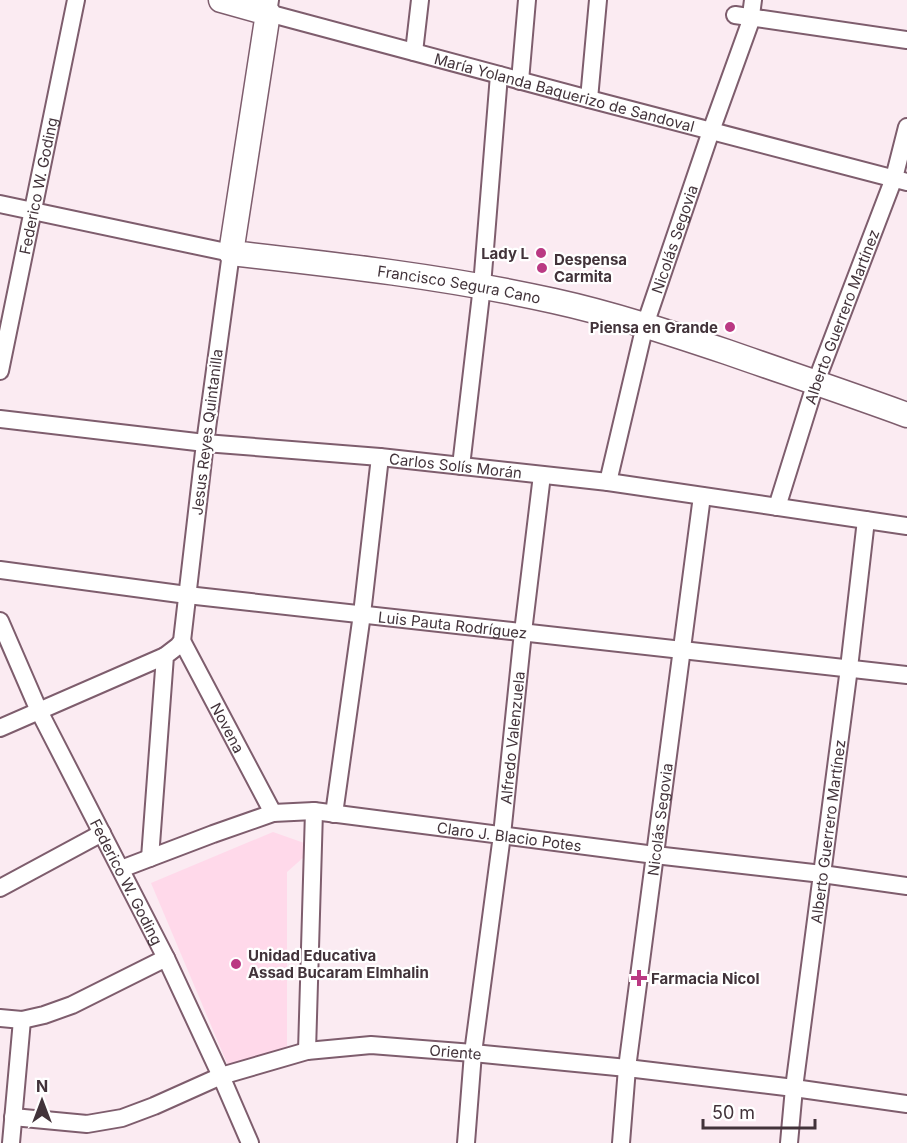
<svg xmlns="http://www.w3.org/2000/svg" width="907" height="1143" font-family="Inter,sans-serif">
<rect width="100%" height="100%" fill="#fbebf2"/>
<!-- built -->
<path fill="#ffd9ea" d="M273,832L307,844L305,856L287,872V1046L229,1068L151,883Z"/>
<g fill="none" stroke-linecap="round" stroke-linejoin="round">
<!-- street casing -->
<g stroke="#7e5d6d" stroke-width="20">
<g id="street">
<path id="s1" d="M270,0L268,13L589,99L907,182"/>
<path d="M735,15L907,40"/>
<path d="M414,52L420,0"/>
<path d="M520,81L527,0"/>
<path d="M589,99L598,0"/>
<path d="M0,204L231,253L205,443L182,641L178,646L165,656L150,858"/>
<path id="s2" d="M0,371L76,0"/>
<path id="s3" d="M0,419L205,443L380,457L608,482L907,526"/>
<path d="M461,466L482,286L499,75"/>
<path id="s4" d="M608,482L645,325L711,131L750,23L753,0"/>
<path id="s5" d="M777,507L816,382L894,178L907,127"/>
<path id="s6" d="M0,570L187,595L907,675"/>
<path id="s7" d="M0,621L39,711L166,958L221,1076L250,1143"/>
<path id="s8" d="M182,641L273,813"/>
<path d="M0,728L165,656"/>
<path d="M334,814L362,614L380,457"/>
<path id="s9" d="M121,869L213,834L273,813L314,811L655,855L822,874L907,886"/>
<path d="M0,888L102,833"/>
<path d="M0,1018L22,1020L44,1015L72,1005L166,958"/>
<path d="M307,1051L314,811"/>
<path id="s10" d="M13,1117L87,1124L122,1118L154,1106L221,1076L307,1051L371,1045L473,1053L627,1068L794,1088L907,1104"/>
<path d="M11,1143L22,1020"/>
<path id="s11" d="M466,1143L473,1053L502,835L523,632L542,475"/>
<path id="s12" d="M621,1143L627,1068L702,496"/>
<path id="s13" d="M789,1143L794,1088L849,668L866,520"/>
</g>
</g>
<!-- secondary casing -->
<g stroke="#7e5d6d" stroke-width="27">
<g id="secondary">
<path id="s14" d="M221,0L268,13L231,253C339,265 447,277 554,301C613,314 670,333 727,352C787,373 847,393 907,415"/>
</g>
</g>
<!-- street -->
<use href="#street" stroke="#fff" stroke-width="16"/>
<!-- secondary -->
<use href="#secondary" stroke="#fff" stroke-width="24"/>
</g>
<!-- markers -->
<g fill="#ba3983" stroke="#fff" stroke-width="2">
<circle cx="541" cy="253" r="6"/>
<circle cx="542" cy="268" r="6"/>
<circle cx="730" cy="327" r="6"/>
<circle cx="236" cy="964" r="6"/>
<path d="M636 969h6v6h6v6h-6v6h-6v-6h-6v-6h6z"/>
</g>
<g text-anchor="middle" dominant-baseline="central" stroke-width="4.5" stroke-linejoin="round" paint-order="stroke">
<!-- street labels -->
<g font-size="15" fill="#42333a" stroke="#fff">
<text stroke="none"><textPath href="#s1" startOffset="320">María Yolanda Baquerizo de Sandoval</textPath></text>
<text stroke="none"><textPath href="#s2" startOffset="189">Federico W. Goding</textPath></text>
<text stroke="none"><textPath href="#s4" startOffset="252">Nicolás Segovia</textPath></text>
<text stroke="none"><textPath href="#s14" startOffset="522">Francisco Segura Cano</textPath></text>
<text stroke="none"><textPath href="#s5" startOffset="201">Alberto Guerrero Martínez</textPath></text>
<text transform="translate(207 432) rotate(-83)">Jesus Reyes Quintanilla</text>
<text stroke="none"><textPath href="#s3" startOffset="458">Carlos Solís Morán</textPath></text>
<text stroke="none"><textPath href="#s6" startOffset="456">Luis Pauta Rodríguez</textPath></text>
<text stroke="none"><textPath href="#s8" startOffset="98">Novena</textPath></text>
<text stroke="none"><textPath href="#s11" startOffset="408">Alfredo Valenzuela</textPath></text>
<text stroke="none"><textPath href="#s12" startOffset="326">Nicolás Segovia</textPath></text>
<text stroke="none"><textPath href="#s13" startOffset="314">Alberto Guerrero Martínez</textPath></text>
<text stroke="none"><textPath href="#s9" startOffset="400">Claro J. Blacio Potes</textPath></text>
<text stroke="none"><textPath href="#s7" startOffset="290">Federico W. Goding</textPath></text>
<text stroke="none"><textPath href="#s10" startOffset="456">Oriente</textPath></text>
</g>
<!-- poi labels -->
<g font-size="15" font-weight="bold" fill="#42333a" stroke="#fff" text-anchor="start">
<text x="529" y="253" text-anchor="end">Lady L</text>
<text x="554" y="259">Despensa<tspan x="554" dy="17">Carmita</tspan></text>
<text x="718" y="327" text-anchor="end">Piensa en Grande</text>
<text x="248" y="955">Unidad Educativa<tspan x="248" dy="17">Assad Bucaram Elmhalin</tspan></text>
<text x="651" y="978">Farmacia Nicol</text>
</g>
</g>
<!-- north arrow -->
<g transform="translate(42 1101)" stroke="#ffffff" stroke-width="4.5" paint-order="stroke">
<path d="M0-4.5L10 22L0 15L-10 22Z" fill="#42333a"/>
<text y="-9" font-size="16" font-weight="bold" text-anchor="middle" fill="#42333a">N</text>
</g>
<!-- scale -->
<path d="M703 1119v9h112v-9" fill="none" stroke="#42333a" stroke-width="3"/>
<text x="712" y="1119" font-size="18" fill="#42333a" stroke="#ffffff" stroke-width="4.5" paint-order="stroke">50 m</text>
</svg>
